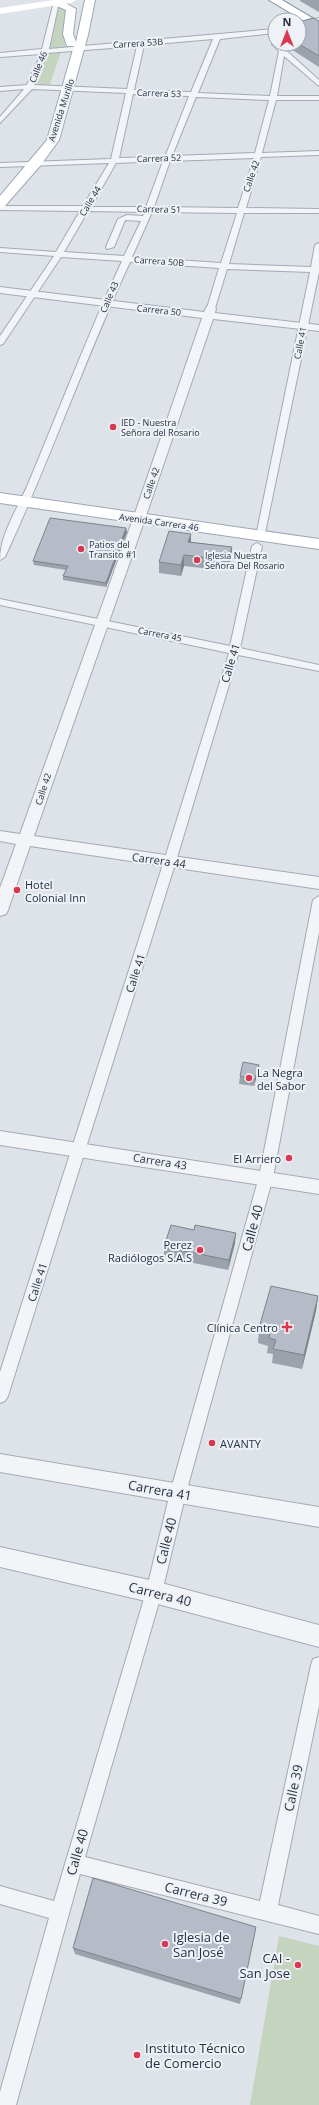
<svg xmlns="http://www.w3.org/2000/svg" width="319" height="2105" font-family="'Open Sans',sans-serif">
<rect width="100%" height="100%" fill="#dee3e9"/>
<!-- green -->
<g fill="#c4d4bf">
<path d="M57,4L68,9L63,37L65,42V48H50Z"/>
<path d="M48,52H61L49,87L35,86Z"/>
<path d="M279,1936L319,1946V2105H250Z"/>
</g>
<g fill="none" stroke-linecap="round" stroke-linejoin="round">
<!-- minor casing -->
<g stroke="#a3aab4" stroke-width="2">
<g id="minor">
<path d="M54,1L59,2L49,49L275,29V33L220,39L198,93L270,96L279,51L272,44L275,42V44H279L319,80V86L284,56L277,96H319V100H276L262,153L319,151V155L261,157L246,208L319,209V213H244L229,264L311,267L315,245L319,243V272L264,538H258L256,536L310,272L227,269L215,308L211,310L207,308L219,268L130,262C85,359 50,460 5,557L0,560C0,534 18,508 28,484C59,410 88,334 122,261L61,257L3,344L0,345V336L54,256L0,252V248L56,252L80,211L0,210V206H83L109,163L0,167V163L111,159L126,93L32,89L0,123V117L24,89L0,91V87L27,85L41,54L0,57V53L42,49ZM213,39L191,92L134,90L144,45ZM137,46L127,89L34,85L47,53ZM133,94L189,96L165,157L119,158ZM196,97L269,100L255,153L172,156ZM254,158L238,208L154,207L170,161ZM163,161L146,207H91L116,163ZM88,211L145,212L143,216L127,215L118,219L106,247L107,249L114,247L125,220L141,221L124,256L64,252ZM152,212L237,213L221,263L132,257Z"/>
<path d="M319,18V22L299,27V23Z"/>
<path d="M257,543L262,546L240,648L319,665V671L238,655L176,861L8,1396L5,1401L0,1403V1372L164,861L229,653L0,605V599L230,646L252,546Z"/>
<path d="M319,896V932L273,1177L186,1493L162,1592L85,1857L260,1901L311,1665L313,1659L319,1657V1706L278,1905L319,1916V1934L80,1874L16,2105H0V2092L49,1918L0,1904V1886L54,1901L146,1592L170,1493L259,1177L313,900Z"/>
</g>
</g>
<!-- tertiary casing -->
<g stroke="#a3aab4" stroke-width="2">
<g id="tertiary">
<path d="M0,287L204,312L207,306L211,305L216,308L215,313L319,325V331L213,319L146,516L34,836L319,877V889L30,846L8,910L6,914L0,916V888L16,844L0,841V831L20,834L134,516L202,318L0,293Z"/>
<path d="M0,1131L319,1180V1194L0,1145Z"/>
<path d="M0,1454L319,1507V1527L0,1472Z"/>
<path d="M0,1547L154,1581L319,1625V1647L154,1603L0,1567Z"/>
</g>
</g>
<!-- primary casing -->
<g stroke="#9da7b6" stroke-width="2">
<g id="primary">
<path d="M52,0H60L76,9L73,34L76,42L85,0H95L88,35L59,140L40,166L4,207L0,208V196L47,140L74,46H67L63,34L66,10L52,4Z"/>
<path d="M0,493L319,539V549L0,503Z"/>
</g>
</g>
<!-- trunk casing -->
<g stroke="#8490a1" stroke-width="2">
<path id="trunk" d="M269,0H282L319,22V30Z"/>
</g>
<!-- minor -->
<use href="#minor" fill="#f2f4f7" fill-rule="evenodd"/>
<!-- tertiary -->
<use href="#tertiary" fill="#f2f4f7" fill-rule="evenodd"/>
<!-- secondary -->
<path fill="#fff" fill-rule="evenodd" d="M53,0H76L71,3L0,14V8Z"/>
<!-- primary -->
<use href="#primary" fill="#fff" fill-rule="evenodd"/>
<!-- trunk -->
<use href="#trunk" fill="#fff" fill-rule="evenodd"/>
</g>
<!-- wall -->
<g fill="#9ca2ab">
<path d="M300,0H319V12L300,1Z"/>
<path d="M319,21V67L283,44H299Z"/>
<path d="M275,27V39L272,37L273,28Z"/>
<path d="M126,528L127,532L106,587L63,580V576L66,570L34,565L33,561Z"/>
<path d="M191,534V542L232,547L231,558L228,571L184,566L181,576L159,573V562Z"/>
<path d="M259,1065L258,1072L254,1086L239,1084L240,1076Z"/>
<path d="M235,1243L228,1270L164,1257V1247Z"/>
<path d="M318,1296L316,1311L302,1369L272,1363L273,1354L267,1353L268,1346L258,1343L259,1328Z"/>
<path d="M256,1927L240,2004L75,1954L73,1948Z"/>
</g>
<!-- shaded-wall -->
<g fill="#7f848b">
<path d="M126,528L127,532L106,587V583Z"/>
<path d="M191,534V544L188,542Z"/>
<path d="M232,547L231,558L228,571V560Z"/>
<path d="M184,555V566L181,576V565Z"/>
<path d="M259,1065L258,1072L254,1086L255,1079Z"/>
<path d="M236,1233L235,1243L228,1270L229,1260Z"/>
<path d="M318,1296L316,1311L302,1369L304,1355Z"/>
</g>
<!-- building -->
<g fill="#b5bcc7" stroke="#7f848b">
<path d="M313,18L319,21V56L299,44V22Z"/>
<path d="M50,518L126,528L106,583L63,576L68,566L33,561Z"/>
<path d="M169,531L191,534L188,542L232,547L228,560L184,555L181,565L159,562Z"/>
<path d="M243,1062L259,1065L255,1079L240,1076Z"/>
<path d="M171,1225L194,1230L195,1225L236,1233L229,1260L164,1247Z"/>
<path d="M271,1286L318,1296L304,1355L273,1349L276,1340L269,1338L270,1332L259,1328Z"/>
<path d="M93,1878L256,1927L241,1999L73,1948Z"/>
</g>
<!-- markers -->
<g fill="#db374f" stroke="#eef2f7" stroke-width="1.5">
<circle cx="113" cy="427" r="4"/>
<circle cx="81" cy="549" r="4"/>
<circle cx="197" cy="560" r="4"/>
<circle cx="17" cy="890" r="4"/>
<circle cx="249" cy="1078" r="4"/>
<circle cx="289" cy="1158" r="4"/>
<circle cx="200" cy="1250" r="4"/>
<path d="M285 1321h4v4h4v4h-4v4h-4v-4h-4v-4h4z"/>
<circle cx="212" cy="1443" r="4"/>
<circle cx="165" cy="1944" r="4"/>
<circle cx="298" cy="1965" r="4"/>
<circle cx="137" cy="2055" r="4"/>
</g>
<g text-anchor="middle" dominant-baseline="central" stroke-width="4" stroke-linejoin="round" paint-order="stroke">
<!-- far-street labels -->
<g font-size="9" fill="#263042" stroke="#eef2f7">
<text transform="translate(138 43) rotate(-4)">Carrera 53B</text>
<text transform="translate(38 67) rotate(-68)">Calle 46</text>
<text transform="translate(159 93) rotate(2)">Carrera 53</text>
<text transform="translate(61 110) rotate(-72)">Avenida Murillo</text>
<text transform="translate(159 158) rotate(-2)">Carrera 52</text>
<text transform="translate(251 176) rotate(-71)">Calle 42</text>
<text transform="translate(90 201) rotate(-59)">Calle 44</text>
<text transform="translate(159 209) rotate(1)">Carrera 51</text>
<text transform="translate(159 261) rotate(4)">Carrera 50B</text>
<text transform="translate(109 297) rotate(-67)">Calle 43</text>
<text transform="translate(159 310) rotate(6)">Carrera 50</text>
<text transform="translate(300 343) rotate(-79)">Calle 41</text>
<text transform="translate(151 483) rotate(-71)">Calle 42</text>
<text transform="translate(159 522) rotate(8)">Avenida Carrera 46</text>
<text transform="translate(160 634) rotate(11)">Carrera 45</text>
<text transform="translate(43 789) rotate(-72)">Calle 42</text>
</g>
<!-- far-poi labels -->
<g font-size="9" fill="#263042" stroke="#eef2f7" text-anchor="start">
<text x="121" y="422">IED - Nuestra<tspan x="121" dy="10">Señora del Rosario</tspan></text>
<text x="89" y="544">Patios del<tspan x="89" dy="10">Transito #1</tspan></text>
<text x="205" y="555">Iglesia Nuestra<tspan x="205" dy="10">Señora Del Rosario</tspan></text>
</g>
<!-- street labels -->
<g font-size="11" fill="#263042" stroke="#eef2f7">
<text transform="translate(230 663) rotate(-73)">Calle 41</text>
<text transform="translate(159 860) rotate(8)">Carrera 44</text>
<text transform="translate(135 973) rotate(-72)">Calle 41</text>
<text transform="translate(160 1161) rotate(9)">Carrera 43</text>
<text transform="translate(37 1282) rotate(-72)">Calle 41</text>
</g>
<!-- poi labels -->
<g font-size="11" fill="#263042" stroke="#eef2f7" text-anchor="start">
<text x="25" y="884">Hotel<tspan x="25" dy="13">Colonial Inn</tspan></text>
<text x="257" y="1072">La Negra<tspan x="257" dy="13">del Sabor</tspan></text>
<text x="281" y="1158" text-anchor="end">El Arriero</text>
<text x="192" y="1244" text-anchor="end">Perez<tspan x="192" dy="13">Radiólogos S.A.S</tspan></text>
<text x="278" y="1327" text-anchor="end">Clínica Centro</text>
<text x="220" y="1443">AVANTY</text>
</g>
<!-- near-street labels -->
<g font-size="13" fill="#263042" stroke="#eef2f7">
<text transform="translate(252 1228) rotate(-75)">Calle 40</text>
<text transform="translate(160 1490) rotate(10)">Carrera 41</text>
<text transform="translate(166 1541) rotate(-76)">Calle 40</text>
<text transform="translate(160 1594) rotate(14)">Carrera 40</text>
<text transform="translate(293 1788) rotate(-78)">Calle 39</text>
<text transform="translate(77 1852) rotate(-74)">Calle 40</text>
<text transform="translate(196 1894) rotate(14)">Carrera 39</text>
</g>
<!-- near-poi labels -->
<g font-size="13" fill="#263042" stroke="#eef2f7" text-anchor="start">
<text x="173" y="1937">Iglesia de<tspan x="173" dy="15">San José</tspan></text>
<text x="290" y="1958" text-anchor="end">CAI -<tspan x="290" dy="15">San Jose</tspan></text>
<text x="145" y="2048">Instituto Técnico<tspan x="145" dy="15">de Comercio</tspan></text>
</g>
</g>
<!-- north arrow -->
<g transform="translate(287 32)"><circle r="19" fill="#eef2f7" stroke="#9ea4af"/>
<path d="M0-3L7 15L0 10L-7 15Z" fill="#db374f"/>
<text y="-6" font-size="11" font-weight="bold" text-anchor="middle" fill="#263042">N</text>
</g>
</svg>
